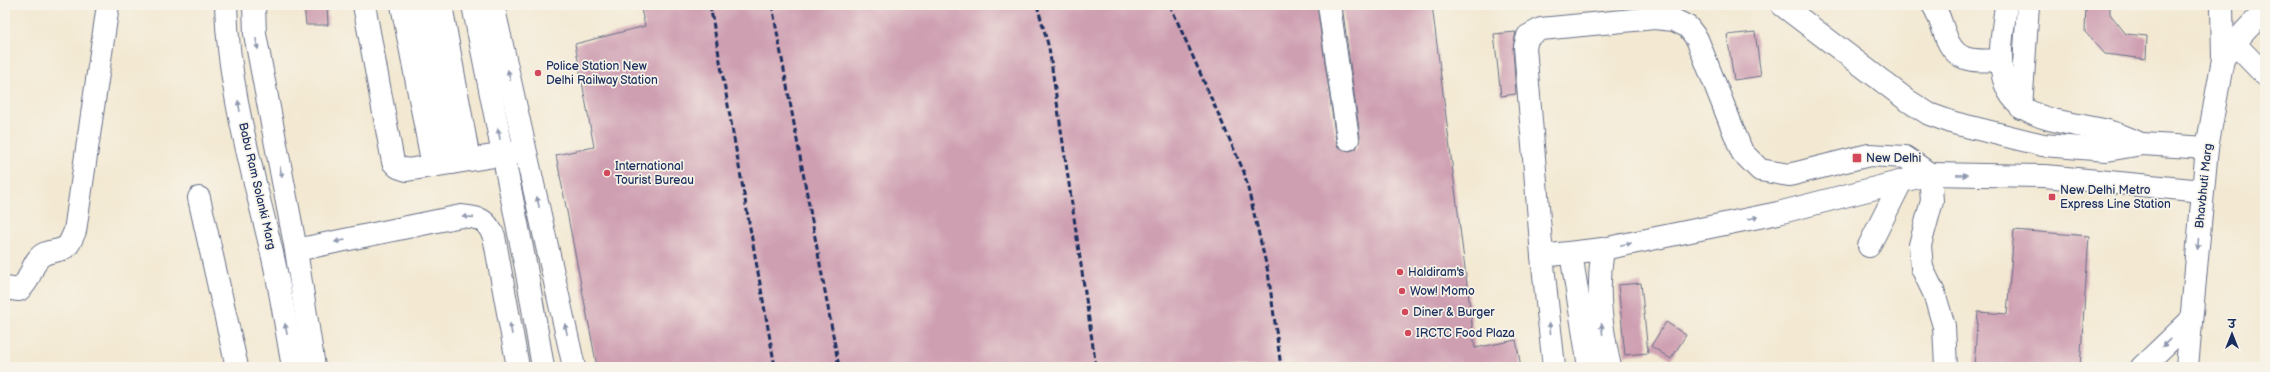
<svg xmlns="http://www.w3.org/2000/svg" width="2270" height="372" font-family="'Balsamiq Sans','Playpen Sans Deva',sans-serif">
<rect width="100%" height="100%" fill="#f7f3e8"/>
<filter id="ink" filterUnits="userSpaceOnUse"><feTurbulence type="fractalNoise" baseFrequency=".025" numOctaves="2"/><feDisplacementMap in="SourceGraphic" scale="8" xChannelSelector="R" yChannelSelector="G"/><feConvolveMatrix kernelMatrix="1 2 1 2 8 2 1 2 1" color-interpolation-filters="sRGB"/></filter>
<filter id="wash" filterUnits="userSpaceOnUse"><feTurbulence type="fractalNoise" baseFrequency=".012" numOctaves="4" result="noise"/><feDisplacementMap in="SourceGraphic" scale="16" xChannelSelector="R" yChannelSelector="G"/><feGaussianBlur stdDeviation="0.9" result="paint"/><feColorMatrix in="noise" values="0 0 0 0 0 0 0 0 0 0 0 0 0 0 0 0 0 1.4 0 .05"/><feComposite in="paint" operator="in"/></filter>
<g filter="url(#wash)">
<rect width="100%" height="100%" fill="#f3e9d3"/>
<g id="blocks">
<!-- building -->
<g fill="#ce9eb1">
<path d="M304,5H327L328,25H306Z"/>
<path d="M640,5H1317L1336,141L1338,147L1349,151L1356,149L1360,137L1342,5H1432L1475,348L1516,340L1521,367H597L556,155L594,147L575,44L645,26Z"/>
<path d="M2086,5H2110V14L2126,34L2147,36L2146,59L2105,54L2085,32Z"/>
<path d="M1516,32L1513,48L1516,94L1501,96L1494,34Z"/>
<path d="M1755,32L1761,76L1734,80L1727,35Z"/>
<path d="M2014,230L2089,236L2080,367H1974L1978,312L2007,314Z"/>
<path d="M1641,283L1648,353L1625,355L1618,285Z"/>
<path d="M1666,322L1686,335L1671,359L1651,346Z"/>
</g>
</g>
</g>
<g filter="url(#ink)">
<use href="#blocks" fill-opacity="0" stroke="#677087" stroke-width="1"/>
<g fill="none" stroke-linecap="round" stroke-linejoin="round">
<!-- minor casing -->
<g stroke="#677087" stroke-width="24">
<g id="minor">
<path d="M364,5L393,162L398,167L407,170L518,152"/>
<path d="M402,5L433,166"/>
<path d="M422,5L452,163"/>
<path d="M441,5L469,160"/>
<path d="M473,5L526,268L543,367"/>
<path d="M493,5L574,367"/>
<path d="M1329,5L1348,139"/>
<path d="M1782,5L1907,100L1929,114L1954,123L2043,145L2107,150L2142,144L2207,148"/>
<path d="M1933,5C1939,14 1941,24 1945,34C1955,64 1974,61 2001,60"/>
<path d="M2006,5C2004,23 2000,42 2001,60C2003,124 2060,119 2107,131C2118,134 2130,139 2141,144"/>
<path d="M2234,43L2265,75"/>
<path d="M2021,108L2028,5"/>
<path d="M199,198L237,367"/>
<path d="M1869,246L1901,182"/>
<path d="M1603,249C1596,291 1601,326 1610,367"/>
<path d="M296,250L461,216C480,218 485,218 494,236L518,367"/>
<path d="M1571,253L1589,367"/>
<path d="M1542,256L1525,47L1528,36L1541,29L1654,18L1674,20L1688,27L1697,39L1742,152L1760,170L1789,175L1869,155L1905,157L1930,174L1932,201L1920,245L1922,268L1934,293L1944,326L1946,367"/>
<path d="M5,288L19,290C30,282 30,269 38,259C46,248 60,254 68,245C71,241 73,235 75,231L108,5"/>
<path d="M1554,367L1542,256L1603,249L1778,213L1930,174L2045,176L2203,191"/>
<path d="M2142,367L2191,320"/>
<path d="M2187,367L2207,148L2223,59L2222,5"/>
</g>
</g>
<!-- major casing -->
<g stroke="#677087" stroke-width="24">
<g id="major">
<path d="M226,5C228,89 253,172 272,253C281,291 286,329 293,367"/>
<path d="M254,5L255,34L296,250L314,367"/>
<path d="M2223,59C2235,42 2248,25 2265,13"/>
</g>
</g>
<!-- minor -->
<use href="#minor" stroke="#fff" stroke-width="22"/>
<!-- major -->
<use href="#major" stroke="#fff" stroke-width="22"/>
<!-- rail -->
<g stroke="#1b2f5e" stroke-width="3" stroke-dasharray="6 3" stroke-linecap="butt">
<path d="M710,5L775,367"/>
<path d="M772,5L839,367"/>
<path d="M1037,5L1049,48L1096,367"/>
<path d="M1170,5L1244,172L1268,272L1281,367"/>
</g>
</g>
<!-- one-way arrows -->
<defs><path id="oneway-solid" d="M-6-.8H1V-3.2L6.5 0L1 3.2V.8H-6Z"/></defs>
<g fill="#8d97ae">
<use href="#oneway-solid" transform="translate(257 44) rotate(79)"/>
<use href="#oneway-solid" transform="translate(509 75) rotate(-103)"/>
<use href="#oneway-solid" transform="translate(239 106) rotate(-100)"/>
<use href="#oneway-solid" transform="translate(499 134) rotate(-101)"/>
<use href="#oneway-solid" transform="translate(281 172) rotate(79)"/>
<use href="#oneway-solid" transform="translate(1962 175) rotate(1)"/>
<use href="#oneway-solid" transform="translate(538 202) rotate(-102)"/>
<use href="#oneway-solid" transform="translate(468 217) rotate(-176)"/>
<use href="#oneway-solid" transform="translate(1753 218) rotate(-12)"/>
<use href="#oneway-solid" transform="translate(340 241) rotate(168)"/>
<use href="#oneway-solid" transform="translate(1626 244) rotate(-12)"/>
<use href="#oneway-solid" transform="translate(2198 244) rotate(95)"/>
<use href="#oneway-solid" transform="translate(1550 328) rotate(-96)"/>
<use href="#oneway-solid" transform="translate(286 329) rotate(-101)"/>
<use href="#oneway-solid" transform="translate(511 329) rotate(-100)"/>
<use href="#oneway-solid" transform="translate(566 329) rotate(-102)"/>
<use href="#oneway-solid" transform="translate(1602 329) rotate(-97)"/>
<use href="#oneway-solid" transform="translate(2166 343) rotate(136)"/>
</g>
</g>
<!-- markers -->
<g fill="#d1495b" stroke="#f7f3e8" stroke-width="1.5">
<circle cx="538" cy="73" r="4"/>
<rect x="1852" y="153" width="10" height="10" rx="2"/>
<circle cx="607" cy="173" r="4"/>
<rect x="2048" y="193" width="8" height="8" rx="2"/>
<circle cx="1400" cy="272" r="4"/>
<circle cx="1402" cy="291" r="4"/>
<circle cx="1405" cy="312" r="4"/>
<circle cx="1408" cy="333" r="4"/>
</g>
<g text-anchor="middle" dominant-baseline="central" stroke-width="3.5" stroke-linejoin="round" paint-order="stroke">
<!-- poi labels -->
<g font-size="12" fill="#1b2f5e" stroke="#f7f3e8" text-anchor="start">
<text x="546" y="66">Police Station New<tspan x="546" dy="14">Delhi Railway Station</tspan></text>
<text x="1866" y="158">New Delhi</text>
<text x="615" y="166">International<tspan x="615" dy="14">Tourist Bureau</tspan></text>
<text x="2060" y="190">New Delhi Metro<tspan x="2060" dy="14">Express Line Station</tspan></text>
<text x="1408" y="272">Haldiram's</text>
<text x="1410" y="291">Wow! Momo</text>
<text x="1413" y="312">Diner &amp; Burger</text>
<text x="1416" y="333">IRCTC Food Plaza</text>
</g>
<!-- street labels -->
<g font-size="12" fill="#1b2f5e" stroke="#f7f3e8">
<text transform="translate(257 186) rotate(77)">Babu Ram Solanki Marg</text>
<text transform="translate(2204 186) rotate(-84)">Bhavbhuti Marg</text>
</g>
</g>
<!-- margin -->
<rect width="2270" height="372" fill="none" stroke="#f7f3e8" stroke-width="20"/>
<!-- north arrow -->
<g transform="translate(2232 334)" stroke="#f7f3e8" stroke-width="3" paint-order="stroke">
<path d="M0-3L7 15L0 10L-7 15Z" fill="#1b2f5e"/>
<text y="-6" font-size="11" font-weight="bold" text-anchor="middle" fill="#1b2f5e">उ</text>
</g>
</svg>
